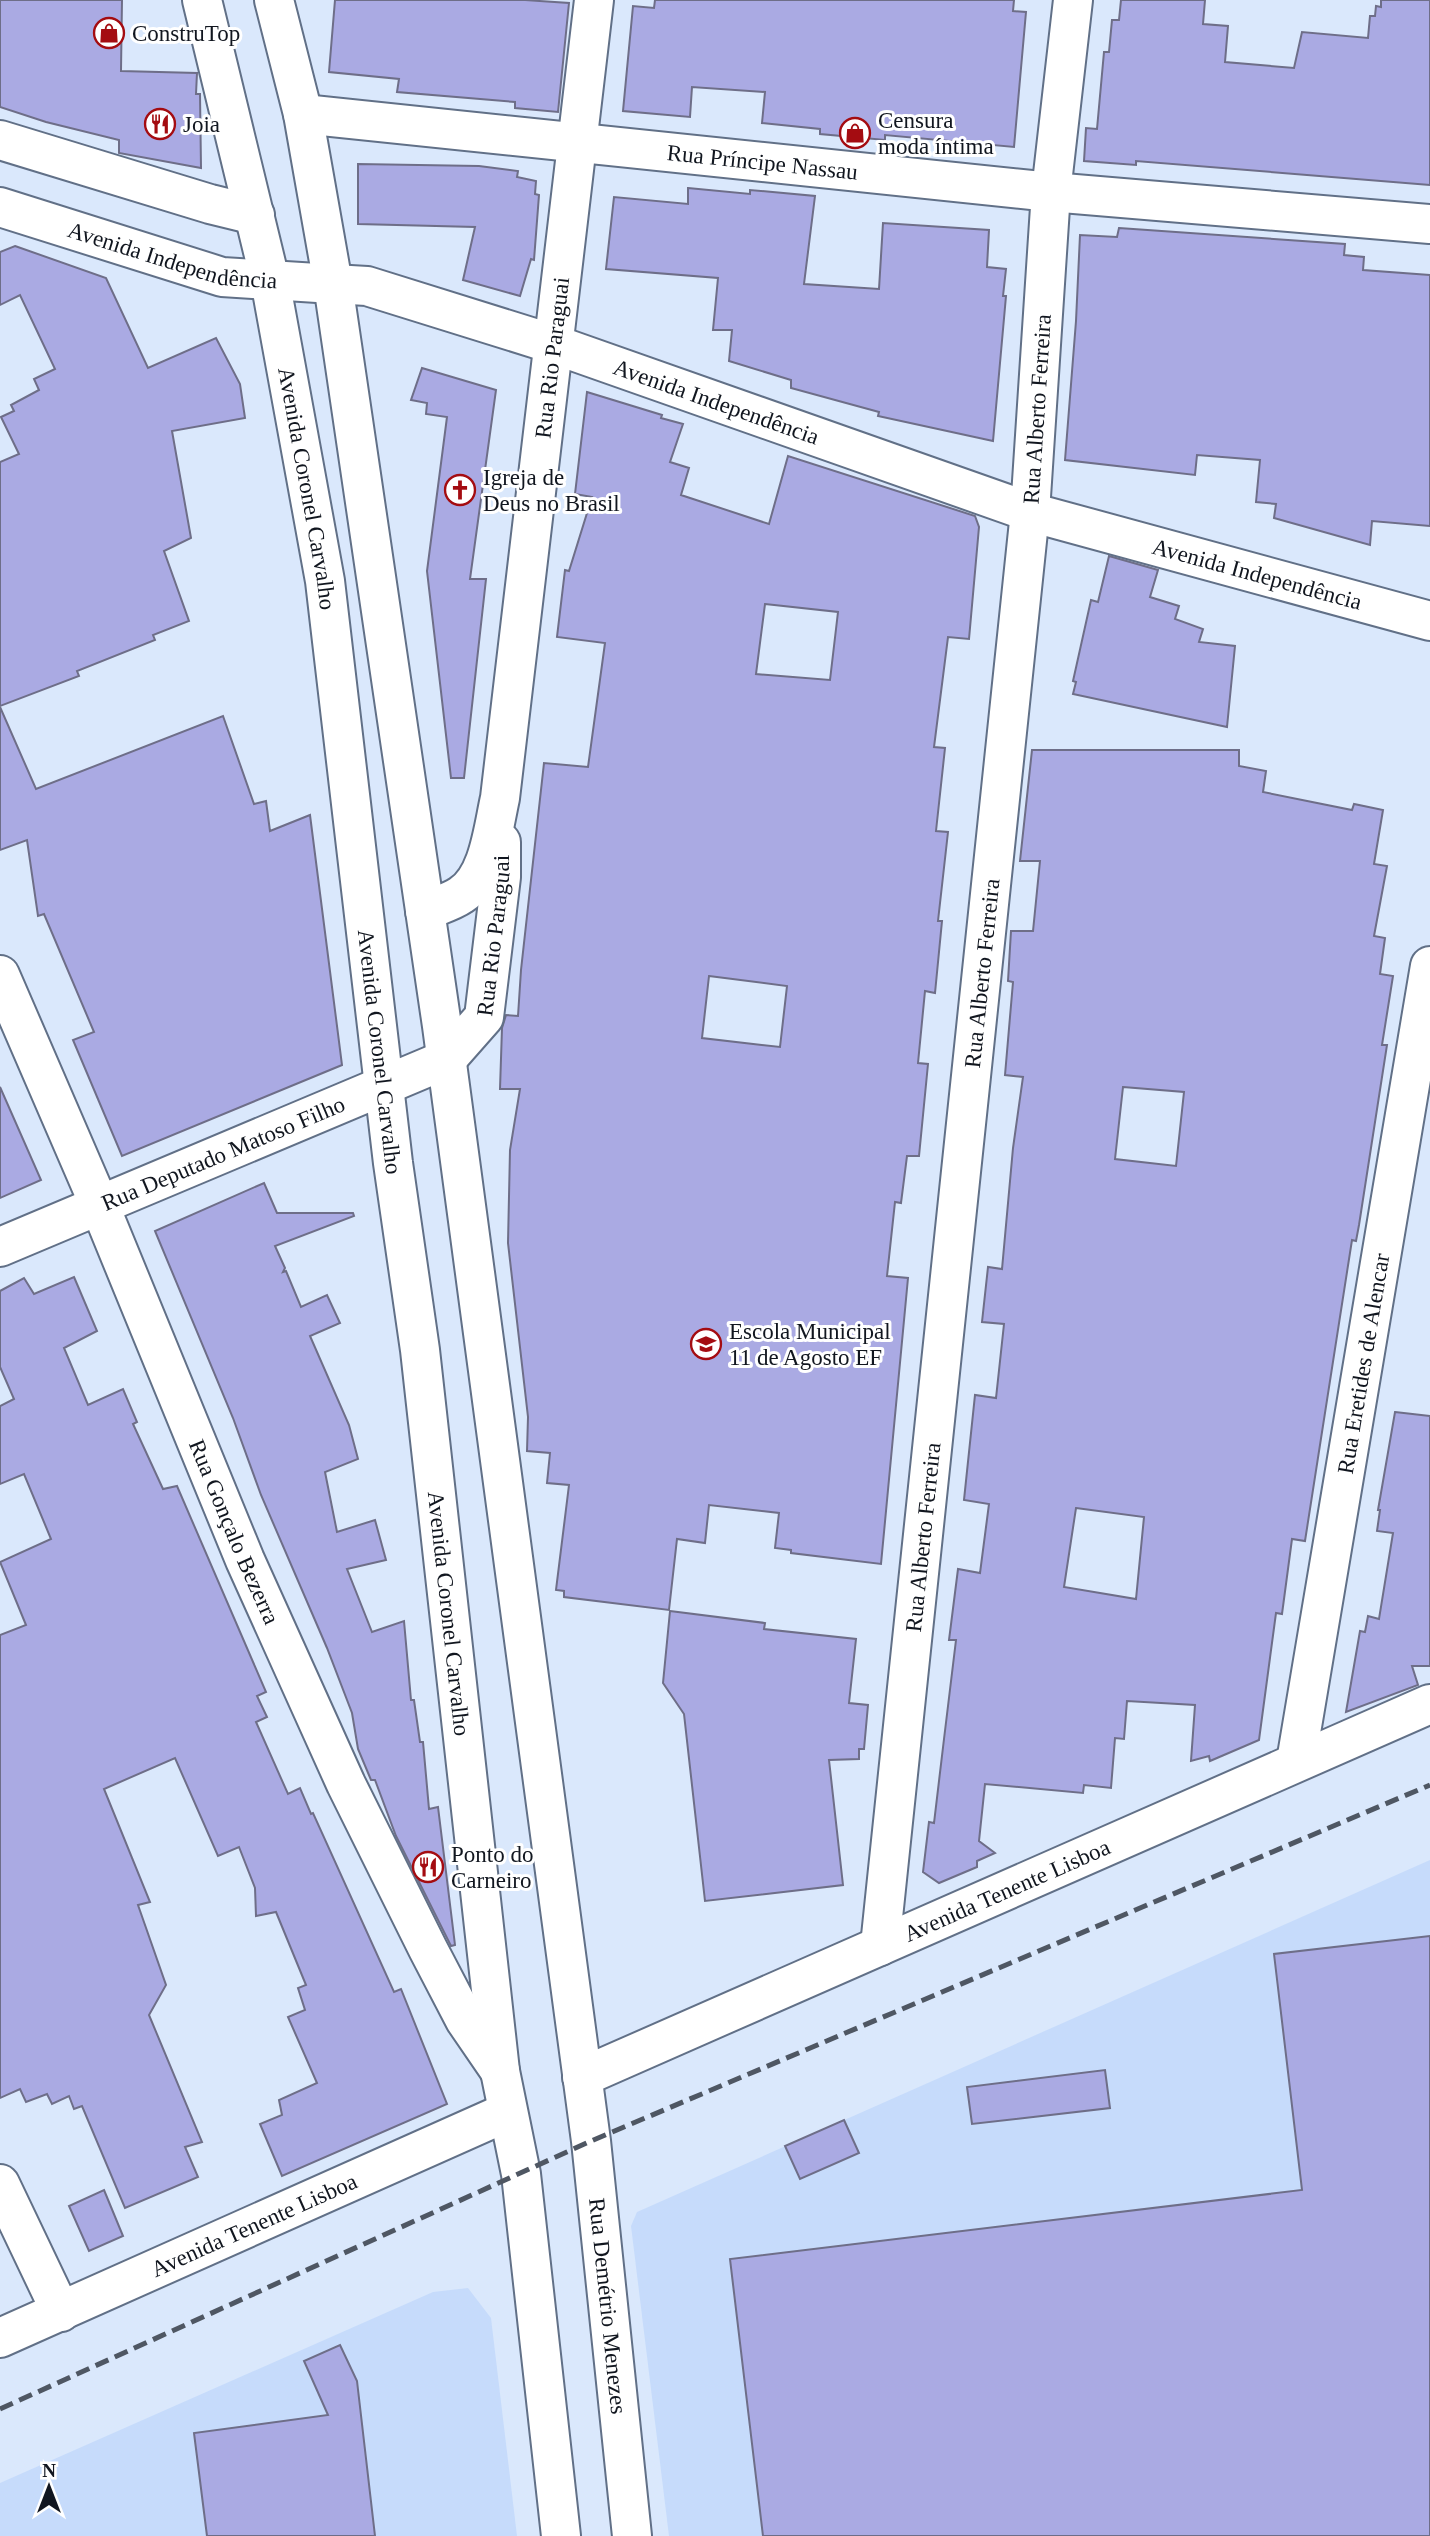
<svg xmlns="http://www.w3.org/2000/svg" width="1430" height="2536" font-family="'Times New Roman',serif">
<rect width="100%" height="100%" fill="#dae8fc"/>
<!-- built -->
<g fill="#c6dbfb">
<path d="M1430,1860V2536H669L631,2226L637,2212Z"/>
<path d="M468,2288L491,2318L517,2536H0V2483L433,2292Z"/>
</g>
<!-- building -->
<g fill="#aaaae3" stroke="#6e6e88" stroke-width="2" fill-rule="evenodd">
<path d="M0,0H122L121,71L197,73L196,94H200L201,168L119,153V140L46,122L0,107Z"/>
<path d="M335,0H525L569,3L558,112L515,108V102L397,92L399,79L329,72Z"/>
<path d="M655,0H1014L1013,11L1026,12L1014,147L885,135V140L820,134V129L762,123L765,92L692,87L690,117L623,111L633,6L654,8Z"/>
<path d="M1121,0H1205L1203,24L1228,26L1225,62L1294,68L1302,32L1368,38L1370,16H1375L1376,6L1381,7V0H1430V185L1136,161V165L1084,161L1086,128L1097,129L1104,52H1109L1112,20H1119Z"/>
<path d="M358,164L479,166L518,171L517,177L536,181L535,194L539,195L534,260L531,259L520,296L463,280L475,227L358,224Z"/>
<path d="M688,188L750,194V190L815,196L804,284L879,289L883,223L989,230L987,267L1006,269L1003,296H1006L993,441L878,416L879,412L791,388V380L729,361L732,330H713L718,278L606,269L614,197L688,204Z"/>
<path d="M1119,228L1345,244L1344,255L1364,257L1363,270L1430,275V526L1372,521L1370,545L1274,518L1276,504L1256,502L1260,460L1197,455L1195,475L1065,460L1076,321L1080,235L1117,237Z"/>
<path d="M15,246L106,278L148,368L216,338L240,384L245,418L172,431L191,538L164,551L189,621L153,635L155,640L77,671L79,676L0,706V462L19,454L1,417L14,411L11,405L39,390L34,379L55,369L20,295L0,305V252Z"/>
<path d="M422,368L496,390L470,579H486L464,778H451L427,571L447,417L426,414L427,403L411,400Z"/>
<path d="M587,392L662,415L661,418L683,424L670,462L689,468L681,495L769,524L788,456L975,516L979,527L969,639L948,637L934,747L945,748L936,831L948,832L938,921H942L935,993L925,991L918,1063L928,1064L919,1156H907L901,1203L895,1202L887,1276L908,1278L881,1564L791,1553V1550L775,1548L779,1513L709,1505L705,1543L677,1539L669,1610L564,1597V1591L556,1590L569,1485L547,1483L550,1453L527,1451L528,1417L508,1243L510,1150L520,1089H500L502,1028L506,1015L518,1016L521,970L544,763L588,767L605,643L557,637L565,570L569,571L592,497L575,494ZM765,604L838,612L830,680L756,674ZM709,976L787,986L780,1047L702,1038Z"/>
<path d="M1109,556L1158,570L1150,597L1179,606L1175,619L1203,629L1199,642L1235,646L1227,727L1073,694L1076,682L1073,681L1091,600L1098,602Z"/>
<path d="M0,707L36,789L223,716L254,804L266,801L270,831L310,815L342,1065L122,1156L73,1040L94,1032L44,914L38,916L27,840L0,850Z"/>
<path d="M1032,750H1239V766L1266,771L1263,792L1352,810L1354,804L1383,810L1374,864L1387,866L1374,936L1385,938L1380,974L1393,976L1382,1045H1387L1359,1225L1356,1241L1352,1240L1305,1541L1292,1539L1282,1614L1276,1613L1259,1740L1210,1761L1209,1756L1191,1761L1195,1705L1127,1701L1124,1739L1115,1738L1111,1788L1084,1785L1083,1793L985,1784L979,1841L995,1853L977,1861V1867L939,1883L923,1872L929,1822L934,1823L944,1739L956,1640H949L958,1569L980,1573L989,1504L964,1500L975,1395L996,1398L1004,1324L982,1322L988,1267L1002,1269L1013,1148L1023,1077L1005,1075L1013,982L1008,981L1011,931H1033L1040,861H1020ZM1123,1087L1184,1092L1176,1166L1115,1159ZM1076,1508L1144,1517L1136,1599L1064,1587Z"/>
<path d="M0,1087L41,1180L0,1198Z"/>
<path d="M264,1183L277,1213H353L354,1216L275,1246L285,1268L283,1272L286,1271L301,1307L327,1295L340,1323L310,1336L349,1425L358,1459L325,1472L337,1532L375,1520L386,1560L347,1569L372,1632L404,1621L411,1700H414L420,1742H423L429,1809L438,1807L455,1945L451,1946L396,1836L375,1780H371L358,1749L352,1713L327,1648L261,1495L233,1418L155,1231Z"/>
<path d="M74,1277L97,1331L64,1348L88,1405L123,1389L137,1422L133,1424L163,1489L177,1486L266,1692L257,1696L267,1717L256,1722L288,1794L300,1788L311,1814L313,1813L394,1992L401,1989L447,2104L282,2176L260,2124L282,2115L279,2100L317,2083L288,2017L305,2010L298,1988L306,1985L276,1912L256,1916L255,1888L239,1847L218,1856L175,1758L104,1789L150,1902L138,1905L166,1985L149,2015L202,2142L185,2147L198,2177L125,2208L82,2106L74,2109L69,2096L52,2104L47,2094L26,2102L20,2089L0,2098V1635L26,1625L0,1562L51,1539L24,1474L0,1484V1406L14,1399L0,1367V1291L24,1278L34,1294Z"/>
<path d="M1395,1412L1430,1416V1666H1412L1418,1685L1346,1712L1360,1631L1365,1632L1368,1616L1379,1619L1393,1533L1377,1531L1380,1510H1378Z"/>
<path d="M670,1611L765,1623L764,1629L856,1639L849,1703L868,1705L864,1749H859V1759L829,1760L843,1885L705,1901L684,1714L663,1683Z"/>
<path d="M1430,1936V2536H763L730,2259L1302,2190L1274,1954Z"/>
<path d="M1105,2070L1110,2108L972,2124L967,2087Z"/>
<path d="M844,2120L859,2153L800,2179L785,2146Z"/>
<path d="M104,2190L123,2236L89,2251L69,2206Z"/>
<path d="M340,2345L357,2381L375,2536H207L194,2433L328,2415L304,2361Z"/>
</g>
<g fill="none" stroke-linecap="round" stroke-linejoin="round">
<!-- street casing -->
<g stroke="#617087" stroke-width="42">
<g id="street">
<path id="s1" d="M303,114L1051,192L1430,224"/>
<path id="s2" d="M333,284L367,286L553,344L1030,512L1430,621"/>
<path id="s3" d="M425,911C436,906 451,902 461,895C489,877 493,829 500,798L594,0"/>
<path id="s4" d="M0,975L99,1204L245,1560L346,1784L428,1949L465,2020L500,2071"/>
<path id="s5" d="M447,1059L484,1017L501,877V842"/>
<path id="s6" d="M1296,1762L1430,966"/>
<path id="s7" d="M880,1946L1030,512L1051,192L1073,0"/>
<path id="s8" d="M582,2077L1430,1704"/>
<path d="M0,2184L61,2312"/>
<path id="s9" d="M0,2338L507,2112"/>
</g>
</g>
<!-- secondary casing -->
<g stroke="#617087" stroke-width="42">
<g id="secondary">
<path d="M0,140L210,204L255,215"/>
<path id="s10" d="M0,207L222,277L333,284"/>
<path id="s11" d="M0,1247L447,1059"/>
</g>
</g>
<!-- primary casing -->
<g stroke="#617087" stroke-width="42">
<g id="primary">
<path id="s12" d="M202,0L270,280L325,581L393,1163L420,1350L500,2071L521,2174L561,2536"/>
<path id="s13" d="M274,0L303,114L333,284L442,1026L591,2141L632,2536"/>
</g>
</g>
<!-- street -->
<use href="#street" stroke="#fff" stroke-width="38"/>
<!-- secondary -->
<use href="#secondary" stroke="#fff" stroke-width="38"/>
<!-- primary -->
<use href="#primary" stroke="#fff" stroke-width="38"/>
<!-- rail -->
<path stroke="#4f5763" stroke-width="5" stroke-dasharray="14 7" stroke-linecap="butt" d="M0,2409L591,2141L1430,1785"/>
</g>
<!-- icons -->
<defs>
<g id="shop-ring" transform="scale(1.575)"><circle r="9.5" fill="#fff" stroke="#a40c11" stroke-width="1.5"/><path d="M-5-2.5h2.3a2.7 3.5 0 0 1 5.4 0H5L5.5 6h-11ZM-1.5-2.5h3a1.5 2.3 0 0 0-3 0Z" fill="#a40c11"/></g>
<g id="restaurant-ring" transform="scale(1.575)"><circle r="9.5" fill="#fff" stroke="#a40c11" stroke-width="1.5"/><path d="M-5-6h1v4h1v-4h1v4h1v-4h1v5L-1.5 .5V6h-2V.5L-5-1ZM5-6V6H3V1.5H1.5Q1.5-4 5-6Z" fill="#a40c11"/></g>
<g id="church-ring" transform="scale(1.575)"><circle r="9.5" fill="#fff" stroke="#a40c11" stroke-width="1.5"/><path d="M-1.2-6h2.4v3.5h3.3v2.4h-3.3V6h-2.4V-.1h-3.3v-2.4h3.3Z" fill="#a40c11"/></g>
<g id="school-ring" transform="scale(1.575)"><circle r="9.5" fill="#fff" stroke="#a40c11" stroke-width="1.5"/><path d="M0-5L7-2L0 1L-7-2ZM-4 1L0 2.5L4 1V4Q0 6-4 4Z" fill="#a40c11"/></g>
</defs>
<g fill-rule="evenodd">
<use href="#shop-ring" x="109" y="33"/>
<use href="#restaurant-ring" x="160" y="124"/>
<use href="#shop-ring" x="855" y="133"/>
<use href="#church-ring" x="460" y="490"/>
<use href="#school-ring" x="706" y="1344"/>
<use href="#restaurant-ring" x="428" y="1867"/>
</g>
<g text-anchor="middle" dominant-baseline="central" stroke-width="6" stroke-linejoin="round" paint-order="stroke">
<!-- poi labels -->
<g font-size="23" fill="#11161f" stroke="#fff" text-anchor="start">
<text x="132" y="33">ConstruTop</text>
<text x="878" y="120">Censura<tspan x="878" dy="26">moda íntima</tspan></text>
<text x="183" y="124">Joia</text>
<text x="483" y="477">Igreja de<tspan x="483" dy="26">Deus no Brasil</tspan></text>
<text x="729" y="1331">Escola Municipal<tspan x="729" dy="26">11 de Agosto EF</tspan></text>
<text x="451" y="1854">Ponto do<tspan x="451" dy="26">Carneiro</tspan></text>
</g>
<!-- street labels -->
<g font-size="23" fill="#11161f" stroke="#fff">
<text stroke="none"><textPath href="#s1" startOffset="462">Rua Príncipe Nassau</textPath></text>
<text stroke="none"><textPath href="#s10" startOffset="180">Avenida Independência</textPath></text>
<text stroke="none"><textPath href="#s3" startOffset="590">Rua Rio Paraguai</textPath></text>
<text stroke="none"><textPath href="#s2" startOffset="402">Avenida Independência</textPath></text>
<text stroke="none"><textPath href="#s7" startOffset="1545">Rua Alberto Ferreira</textPath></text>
<text stroke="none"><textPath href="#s12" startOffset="500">Avenida Coronel Carvalho</textPath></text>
<text stroke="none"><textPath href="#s2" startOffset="970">Avenida Independência</textPath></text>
<text stroke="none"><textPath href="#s5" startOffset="138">Rua Rio Paraguai</textPath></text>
<text stroke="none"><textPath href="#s7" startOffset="978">Rua Alberto Ferreira</textPath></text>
<text stroke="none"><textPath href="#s12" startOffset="1068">Avenida Coronel Carvalho</textPath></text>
<text stroke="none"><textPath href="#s11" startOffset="242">Rua Deputado Matoso Filho</textPath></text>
<text stroke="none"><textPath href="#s6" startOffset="404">Rua Eretides de Alencar</textPath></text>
<text stroke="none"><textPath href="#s4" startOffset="604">Rua Gonçalo Bezerra</textPath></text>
<text stroke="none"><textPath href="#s7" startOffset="411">Rua Alberto Ferreira</textPath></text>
<text stroke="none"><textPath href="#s12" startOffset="1634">Avenida Coronel Carvalho</textPath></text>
<text stroke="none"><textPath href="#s8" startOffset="464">Avenida Tenente Lisboa</textPath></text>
<text stroke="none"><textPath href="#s9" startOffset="278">Avenida Tenente Lisboa</textPath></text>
<text stroke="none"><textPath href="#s13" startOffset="2331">Rua Demétrio Menezes</textPath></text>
</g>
</g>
<!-- north arrow -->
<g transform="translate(49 2487)" stroke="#ffffff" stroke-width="5" paint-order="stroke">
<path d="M0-5L12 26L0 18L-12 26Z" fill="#11161f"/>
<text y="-10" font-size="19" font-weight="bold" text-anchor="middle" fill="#11161f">N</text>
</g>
</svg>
